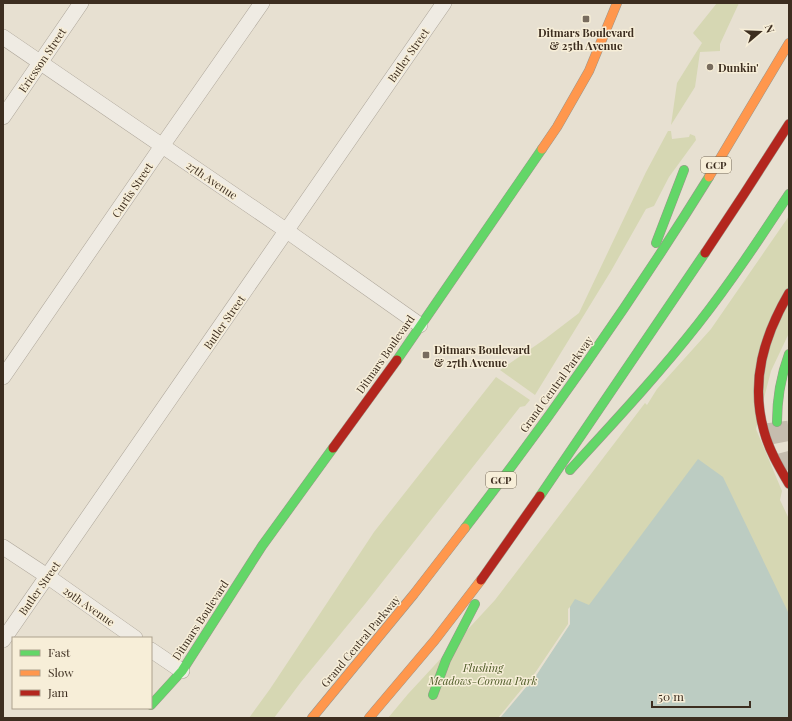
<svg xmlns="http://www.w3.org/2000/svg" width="792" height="721" font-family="'Playfair Display',serif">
<rect width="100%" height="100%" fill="#e7e0d1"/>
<!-- green -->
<g fill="#d6d7b3">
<path d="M717,3H739L720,44V51L700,52L695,87L671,125L677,83L702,43L693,33Z"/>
<path d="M668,131H671L672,139L689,137L690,134L695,136L696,140L669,177L654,206L646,209L611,271L535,395L500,370L545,339L579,313L646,172Z"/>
<path d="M789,216V333L771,371L756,429L782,491L780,500L789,519V718H388L408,694L495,600L645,403L647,405L657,389L711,329Z"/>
<path d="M496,377L530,400L525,406L520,407L365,604L301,682L274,718H249L270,689L374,532Z"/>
</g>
<!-- water -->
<path fill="#bcccc2" d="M698,459L723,477L789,614V718H500L537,674L570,624V607L575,599L589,605Z"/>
<!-- pier -->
<path fill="#e7e0d1" d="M570,607V624L537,674L500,718H498L535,673L568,624V609Z"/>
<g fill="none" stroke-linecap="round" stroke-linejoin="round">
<!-- secondary-tunnel -->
<path stroke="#c5bcae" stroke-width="21" stroke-dasharray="21 10" stroke-linecap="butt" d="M777,422C779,439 782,455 788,470"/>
<!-- street casing -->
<g stroke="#ada599" stroke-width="16">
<g id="street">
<path d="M3,37L287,231L420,325"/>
<path d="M3,117L81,3"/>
<path d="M3,377L162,146L262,3"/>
<path d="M3,547L47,576L135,638"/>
<path d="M3,640L444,3"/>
<path d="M151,650L182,671"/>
</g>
</g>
<!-- fast casing -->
<g stroke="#9c958a" stroke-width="10">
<g id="fast">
<path d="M656,243L684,170"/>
<path d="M397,360L542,149"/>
<path d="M777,422C777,398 781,376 789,354"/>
<path d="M570,470C614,422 658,375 698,324C731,282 760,238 789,194"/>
<path d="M540,496L705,253"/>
<path d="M465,528C552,415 634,298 709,177"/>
<path d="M433,695L446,660L475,604"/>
<path d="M151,705L182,671L262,546L333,448"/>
</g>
</g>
<!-- slow casing -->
<g stroke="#9c958a" stroke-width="10">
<g id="slow">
<path d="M542,149L557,127L589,71L617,3"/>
<path d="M709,177L789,43"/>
<path d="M312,718L414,594L465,528"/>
<path d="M369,718L435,640L481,580"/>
</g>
</g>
<!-- jam casing -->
<g stroke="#9c958a" stroke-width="10">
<g id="jam">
<path d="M705,253L744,194L789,124"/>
<path d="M789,293C764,336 750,381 764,431C769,450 779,467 789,484"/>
<path d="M333,448L397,360"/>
<path d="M481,580L540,496"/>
</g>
</g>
<!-- street -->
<use href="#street" stroke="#efebe3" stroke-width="15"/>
<!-- fast -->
<use href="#fast" stroke="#63d668" stroke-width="9"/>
<!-- slow -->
<use href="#slow" stroke="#ff974d" stroke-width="9"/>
<!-- jam -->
<use href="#jam" stroke="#b3261e" stroke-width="9"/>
</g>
<!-- markers -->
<g fill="#786c5e" stroke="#f7eed8" stroke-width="1.5">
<rect x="582" y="15" width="8" height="8" rx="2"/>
<circle cx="710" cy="67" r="4"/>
<rect x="422" y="351" width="8" height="8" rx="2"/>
</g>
<g text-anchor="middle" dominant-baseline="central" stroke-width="3" stroke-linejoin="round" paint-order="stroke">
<!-- shield labels -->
<g fill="#f7eed8" stroke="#756857" stroke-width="1">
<rect x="701" y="157" width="30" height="16" rx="3"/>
<rect x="486" y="472" width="30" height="16" rx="3"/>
</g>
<g font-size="10" font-weight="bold" fill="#3d2e20">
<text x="716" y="165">GCP</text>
<text x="501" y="480">GCP</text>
</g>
<!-- poi labels -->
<g font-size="11" font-weight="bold" fill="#3d2e20" stroke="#f7eed8" text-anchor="start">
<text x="586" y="32" text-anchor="middle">Ditmars Boulevard<tspan x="586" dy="13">&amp; 25th Avenue</tspan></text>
<text x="718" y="67">Dunkin'</text>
<text x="434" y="349">Ditmars Boulevard<tspan x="434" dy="13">&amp; 27th Avenue</tspan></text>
</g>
<!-- street labels -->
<g font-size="11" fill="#3d2e20" stroke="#f7eed8">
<text transform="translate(408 55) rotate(-55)">Butler Street</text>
<text transform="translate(42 60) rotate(-56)">Ericsson Street</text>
<text transform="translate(212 180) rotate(34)">27th Avenue</text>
<text transform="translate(132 190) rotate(-56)">Curtis Street</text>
<text transform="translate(224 322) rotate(-55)">Butler Street</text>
<text transform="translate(385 354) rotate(-55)">Ditmars Boulevard</text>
<text transform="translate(556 384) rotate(-54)">Grand Central Parkway</text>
<text transform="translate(39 588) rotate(-55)">Butler Street</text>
<text transform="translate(89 606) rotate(35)">29th Avenue</text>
<text transform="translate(200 620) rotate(-57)">Ditmars Boulevard</text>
<text transform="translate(360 641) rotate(-50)">Grand Central Parkway</text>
</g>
<!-- park labels -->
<g font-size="11" font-style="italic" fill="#4d5a26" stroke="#f7eed8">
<text x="483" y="667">Flushing<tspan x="483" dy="13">Meadows-Corona Park</tspan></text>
</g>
</g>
<!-- border -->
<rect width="792" height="721" fill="none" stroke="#3d2e20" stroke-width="8"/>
<!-- legend -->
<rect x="12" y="637" width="140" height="72" fill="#f7eed8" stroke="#ada18e"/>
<rect x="20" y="650" width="20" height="6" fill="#63d668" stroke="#ada18e"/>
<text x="48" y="657" font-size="12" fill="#3d2e20">Fast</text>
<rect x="20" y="670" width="20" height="6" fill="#ff974d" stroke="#ada18e"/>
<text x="48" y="677" font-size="12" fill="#3d2e20">Slow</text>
<rect x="20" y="690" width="20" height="6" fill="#b3261e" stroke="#ada18e"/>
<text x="48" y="697" font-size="12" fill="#3d2e20">Jam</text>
<!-- north arrow -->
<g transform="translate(760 32) rotate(71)" stroke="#f7eed8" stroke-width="3" paint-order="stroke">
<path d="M0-3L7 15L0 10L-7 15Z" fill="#3d2e20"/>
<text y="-6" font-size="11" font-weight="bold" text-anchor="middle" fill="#3d2e20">N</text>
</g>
<!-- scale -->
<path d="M652 701v6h98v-6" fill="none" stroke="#3d2e20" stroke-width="2"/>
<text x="658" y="701" font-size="12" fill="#3d2e20" stroke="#f7eed8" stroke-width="3" paint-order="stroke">50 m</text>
</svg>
